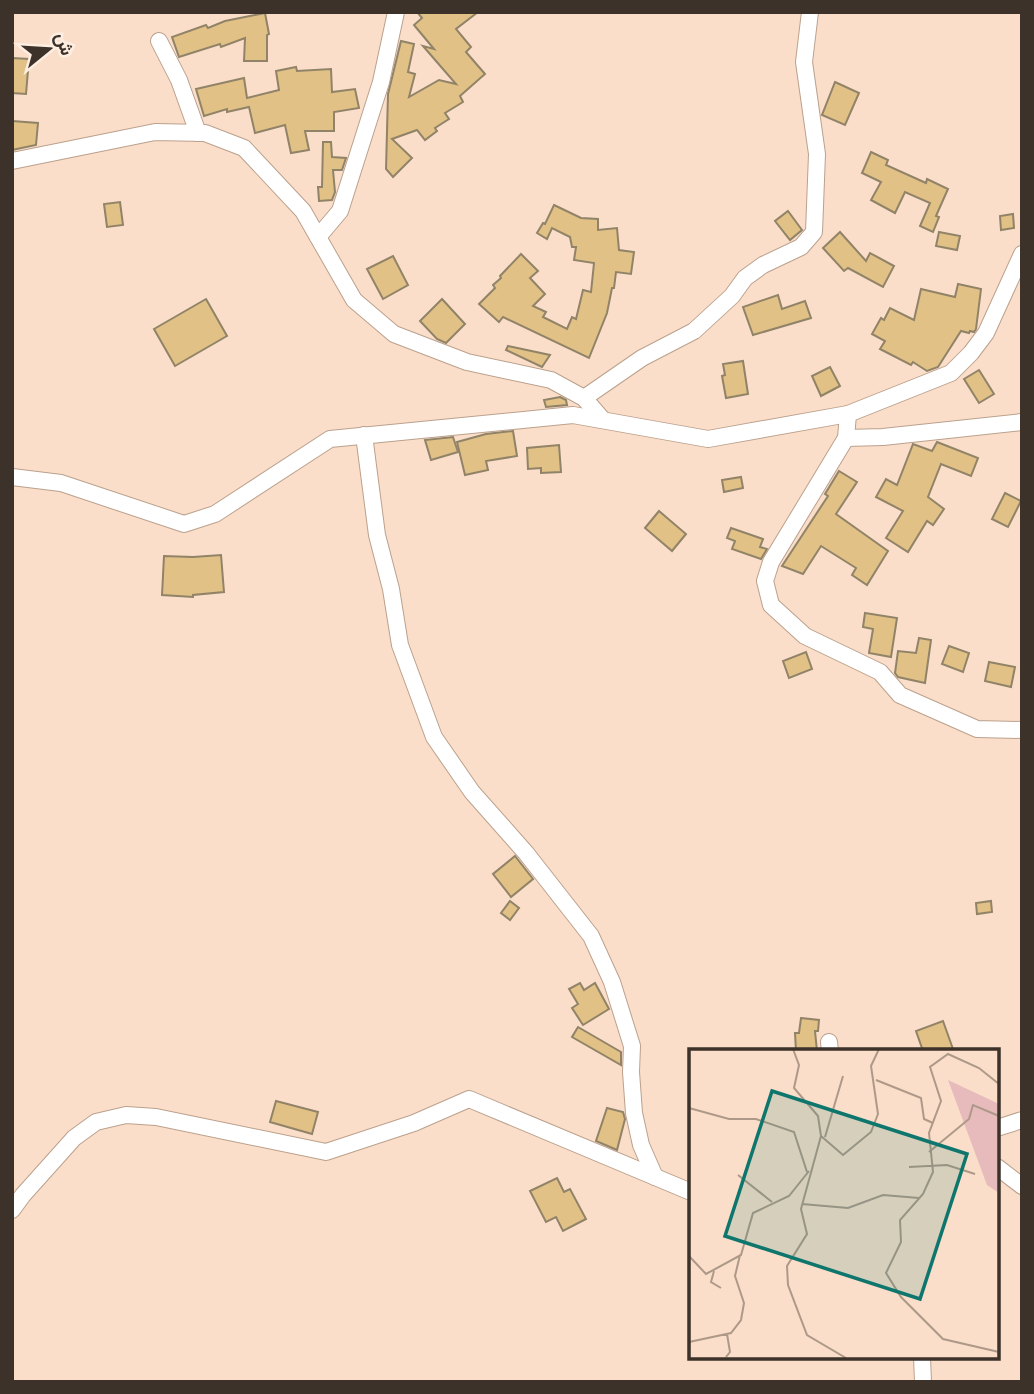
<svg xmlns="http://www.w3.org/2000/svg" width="1034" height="1394" font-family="Poppins,Vazirmatn,sans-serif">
<rect width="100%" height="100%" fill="#fadec9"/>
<!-- building -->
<g fill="#e1c185" stroke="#918368" stroke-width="2">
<path d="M417,12H478L456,29L471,47L466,52L485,74L460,96L463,102L445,113L449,119L435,128L437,131L425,140L417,130L392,139L412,158L393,177L386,169L388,94L401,41L414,44L408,72L415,74L409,97L439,80L456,84L423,46L434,49L414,25L422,18Z"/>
<path d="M265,13L269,34L267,35V61H244L245,38L221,47L220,44L179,57L172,37L206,25L208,28L225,21Z"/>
<path d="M12,58L29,59L26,94L12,93Z"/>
<path d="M296,67L297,71L331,69L332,92L355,89L359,108L334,112V131H305L309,150L291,153L285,125L255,133L249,107L227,112V109L204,116L196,89L244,78L247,98L279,90L276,71Z"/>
<path d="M835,82L859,93L845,125L822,115Z"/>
<path d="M12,121L38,123L36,145L12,150Z"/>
<path d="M323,142H331L332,157L346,158L342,170H333L335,192L332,200L319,201L318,187H322Z"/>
<path d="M871,152L888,160L886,165L926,183L927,179L948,189L936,216L939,217L933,232L920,226L930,203L905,192L895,213L871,200L881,182L862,173Z"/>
<path d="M120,202L123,225L107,227L104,204Z"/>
<path d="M554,205L581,218L598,219V230L617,228L619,250L634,252L631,274L616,272L614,288H612L607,313L589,358L503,317L499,322L479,304L495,288L493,285L501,278L500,276L521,254L538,271L530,278L545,294L533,306L546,312L543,317L567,329L572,317L576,319L583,290L591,292L594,263L574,260L576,247H572L570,237L552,228L547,239L537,233L543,223L545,224Z"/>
<path d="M788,211L802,230L790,240L775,221Z"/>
<path d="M1013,214L1014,228L1001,230L1000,216Z"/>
<path d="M840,232L866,261L870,253L894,266L883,287L848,268L844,271L823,248Z"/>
<path d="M939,232L960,236L957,250L936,246Z"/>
<path d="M393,256L408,285L383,299L367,269Z"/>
<path d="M958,284L981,289L976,329L974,332L970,331L969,333L961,331L938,367L927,371L913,362L911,365L880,349L885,341L872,334L881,318L884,320L890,308L914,320L921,289L955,297Z"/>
<path d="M778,295L782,309L805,301L811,318L753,335L743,307Z"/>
<path d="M206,299L227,336L175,366L154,329Z"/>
<path d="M442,299L465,324L446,343L437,339L420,321Z"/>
<path d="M508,346L550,355L542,367L506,350Z"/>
<path d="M743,361L748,394L726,398L722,376L725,375L723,364Z"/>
<path d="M830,367L840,386L821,396L812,376Z"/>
<path d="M979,370L994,394L979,403L964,379Z"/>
<path d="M560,397L566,400L567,405L546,407L544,400Z"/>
<path d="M513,431L517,456L486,461L488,470L465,475L457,442L486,434Z"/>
<path d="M453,437L458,452L431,460L425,440Z"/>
<path d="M937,442L978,458L971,476L941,464L928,497L944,509L933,525L927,521L908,552L886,538L903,511L876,497L886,479L897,485L913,444L932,451Z"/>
<path d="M559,445L561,472L541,473V468L528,469L527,448Z"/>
<path d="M839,471L857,482L836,514L888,551L867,585L852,575L856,568L821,546L803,574L782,566L828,496L825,494Z"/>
<path d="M741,477L743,488L724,492L722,480Z"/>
<path d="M1005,493L1021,501L1008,527L992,519Z"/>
<path d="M659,511L686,534L672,551L645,528Z"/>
<path d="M731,528L763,539L760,547L767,549L761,559L732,549L735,541L727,538Z"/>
<path d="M221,555L224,592L193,595V597L162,595L164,556L193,557Z"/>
<path d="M865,613L897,618L891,657L869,653L873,629L863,627Z"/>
<path d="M919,638L931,640L925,683L898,677L895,673L898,651L916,653Z"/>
<path d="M949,646L969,653L963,672L942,664Z"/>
<path d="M806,652L812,669L789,678L783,661Z"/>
<path d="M989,662L1015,667L1011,687L985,681Z"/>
<path d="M515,856L533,879L511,897L493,874Z"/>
<path d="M510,901L519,908L510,920L501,913Z"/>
<path d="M991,901L992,912L977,914L976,903Z"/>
<path d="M580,983L584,990L595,983L609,1009L583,1025L572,1008L578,1004L569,989Z"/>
<path d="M801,1018L819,1020L818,1031H815L817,1051H796L795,1033H799Z"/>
<path d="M943,1021L953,1049L946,1051H923L916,1031Z"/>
<path d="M578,1027L621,1052V1065L572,1037Z"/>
<path d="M276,1101L318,1112L312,1134L270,1122Z"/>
<path d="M607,1108L623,1112L625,1119L617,1150L596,1141Z"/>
<path d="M557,1178L564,1192L570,1189L586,1219L563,1231L556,1217L546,1222L530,1191Z"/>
</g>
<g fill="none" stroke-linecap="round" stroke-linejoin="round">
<!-- minor casing -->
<g stroke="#bba18d" stroke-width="18">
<g id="minor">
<path d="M159,41L179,80L198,133"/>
<path d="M12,161L155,132L205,133L244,148L303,211L354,300L394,334L467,362L551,380L584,398L603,420"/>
<path d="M318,237L340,211L381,82L396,12"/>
<path d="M584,398L642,358L694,331L732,296L745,278L763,265L801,247L814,232L817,154L804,62L810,12"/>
<path d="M848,414L846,438L771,562L765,581L771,605L805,636L880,672L900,695L977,729L1022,730"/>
<path d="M364,435L377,535L391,589L400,645L434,737L472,792L526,853L591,936L612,982L632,1046L631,1072L634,1113L641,1145L655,1177"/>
<path d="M846,438L883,437L1022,422"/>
<path d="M12,477L61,483L184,524L215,514L330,439L573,415L708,439L848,414L951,373L971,353L986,333L1022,254"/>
<path d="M829,1042L830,1051"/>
<path d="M997,1128L1022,1120"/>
<path d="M997,1167L1022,1186"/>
<path d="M12,1210L23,1195L74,1138L96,1122L126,1115L156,1117L326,1152L414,1123L469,1099L691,1192"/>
<path d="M922,1357L923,1382"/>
</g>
</g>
<!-- minor -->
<use href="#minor" stroke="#fff" stroke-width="16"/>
</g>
<!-- overview -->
<g transform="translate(689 1049)">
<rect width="310" height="310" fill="#fadec9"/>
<path d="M259,31L310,55V144L298,136Z" fill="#e7babc"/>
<path fill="none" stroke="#ae9989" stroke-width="2" d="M104,0L110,16L105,39L129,67L132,87L112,160L118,185L98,217L99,236L118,286L157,309M187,31L232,49L235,70L244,74M310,35L290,19L259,5L241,18L252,52L240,84L244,123L234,145L211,171L212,193L197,224L212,248L254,290L310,303M0,59L40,70H67L105,83L118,123M132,87L154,106L182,83L189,65L182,17L190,0M136,88L154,27M240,103L280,70L284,56L310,67M220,118L258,116L286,125M49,126L83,153M113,155L159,159L194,146L230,149M0,207L17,225L52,206L64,164L100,147L120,122M25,222L22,233L32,239M0,293L42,284L52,271L55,254L46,227L51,206M37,308L41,303L38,285"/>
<path fill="#0f766e" fill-opacity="0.15" stroke="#0f766e" stroke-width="3.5" d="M83,42L278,105L231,250L36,187Z"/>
<rect width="310" height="310" fill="none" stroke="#3d322a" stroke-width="3.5"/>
</g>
<!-- border -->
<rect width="1034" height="1394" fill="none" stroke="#3d322a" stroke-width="28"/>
<!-- north arrow -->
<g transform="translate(49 49) rotate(72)" stroke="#feeee1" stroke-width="5" paint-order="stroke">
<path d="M0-5L12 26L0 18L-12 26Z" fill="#3d322a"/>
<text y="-10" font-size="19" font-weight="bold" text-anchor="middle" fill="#3d322a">ش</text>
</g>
</svg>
